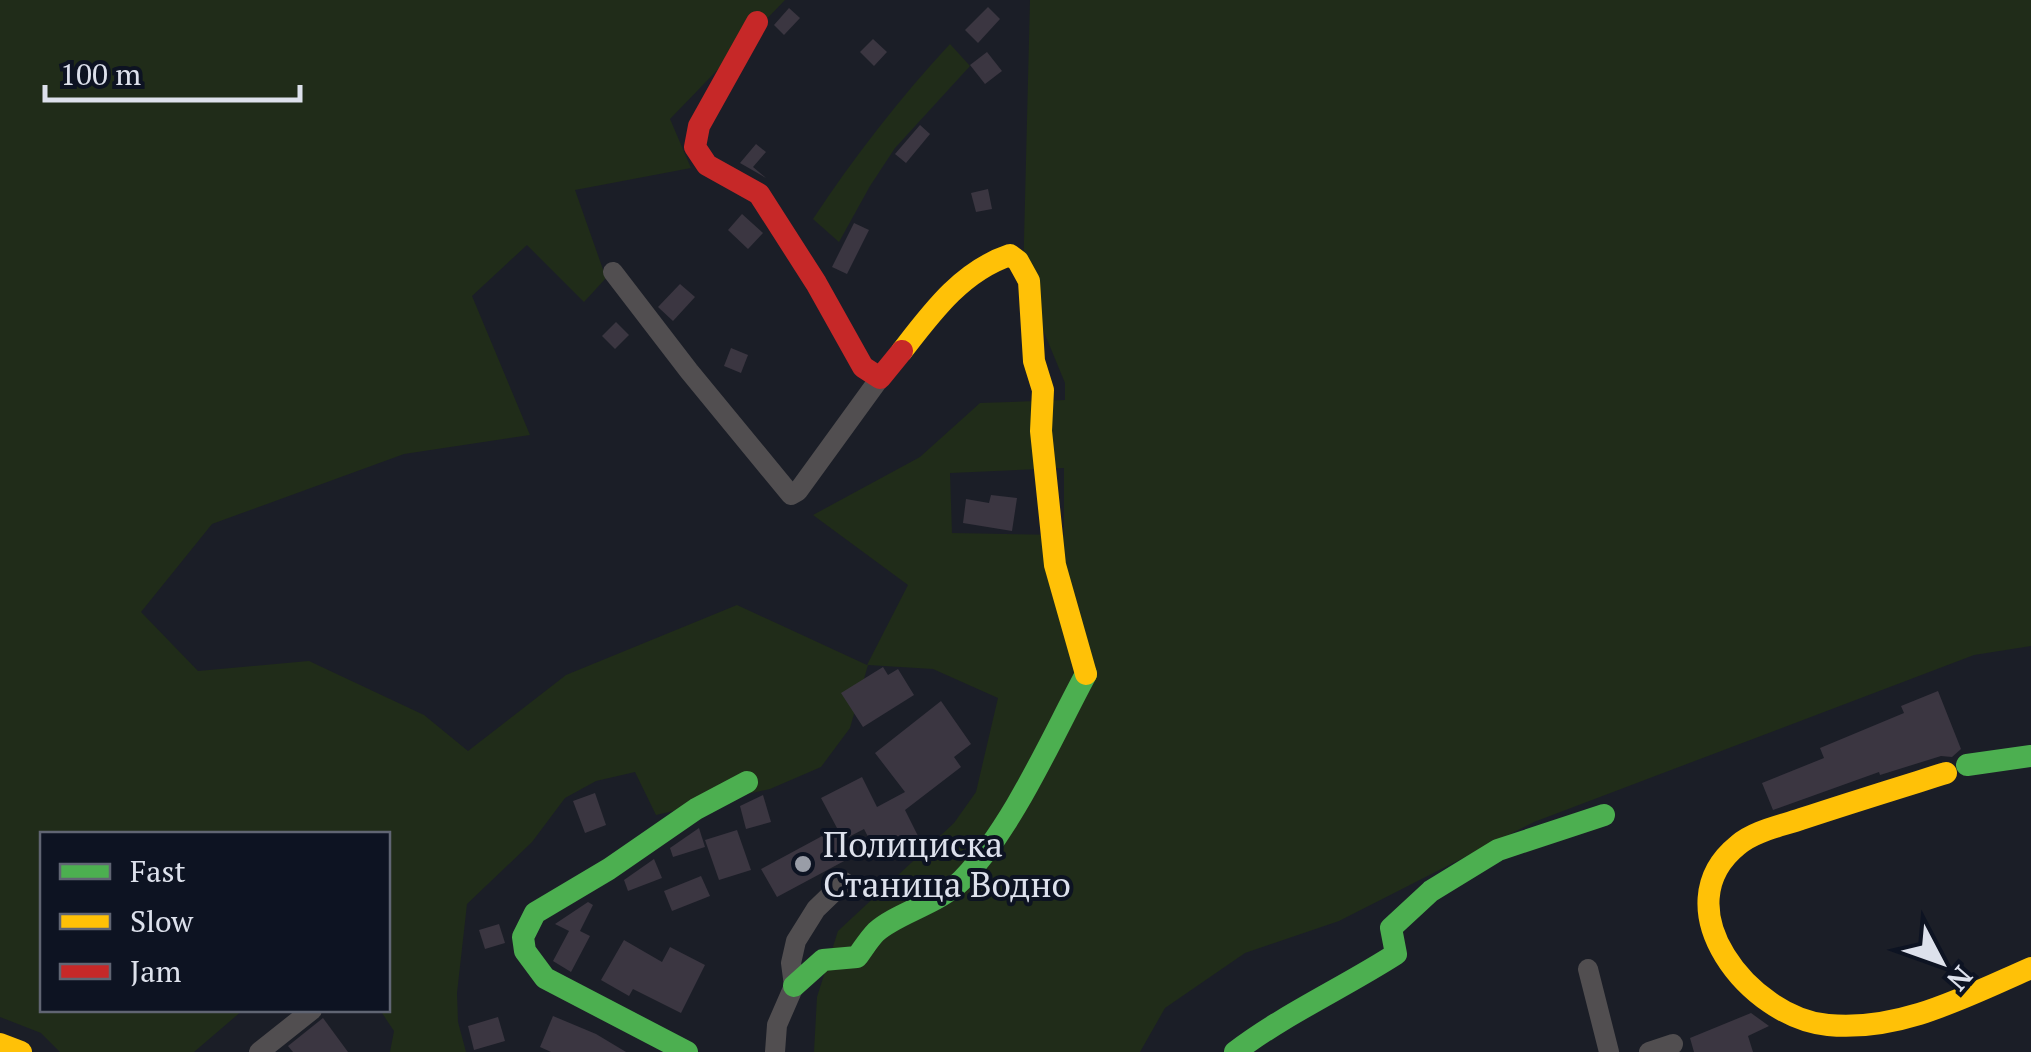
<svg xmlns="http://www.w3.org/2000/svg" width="2031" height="1052" font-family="'PT Serif',serif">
<rect width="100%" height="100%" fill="#1b1e27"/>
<!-- green -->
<g fill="#202c19" fill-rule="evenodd">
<path d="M0,0H785L670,119L691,168L575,190L606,278L584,302L527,245L472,296L530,435L404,454L212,524L141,612L198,671L309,661L424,715L468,751L566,675L737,605L867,665L908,585L813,515L920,457L980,403L1065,400V383L1023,281L1030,0H2031V646L1974,655L1534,822L1339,921L1245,953L1165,1008L1140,1052H814L817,997L838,931L954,823L976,792L998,698L933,669L868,665L850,728L821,767L770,789L656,815L635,772L596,781L565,798L532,842L467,904L457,993L458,1022L466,1052H390L394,1031L380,1010H388V834H42V1010H243L194,1052H60L41,1033L0,1017ZM1064,468V535L952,533L950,473Z"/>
<path d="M950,44L970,66L895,148L870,186L839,242L813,219C854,157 899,99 950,44Z"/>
</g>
<!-- building -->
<g fill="#3b3641">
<path d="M988,7L1000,19L978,43L965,30Z"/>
<path d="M789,8L800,18L784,35L774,25Z"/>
<path d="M873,39L887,52L874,66L860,52Z"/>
<path d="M987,52L1002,71L985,84L970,65Z"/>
<path d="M920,125L930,134L906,163L895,154Z"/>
<path d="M756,144L766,152L753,167L766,178L740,163Z"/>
<path d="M988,189L992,209L976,212L971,193Z"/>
<path d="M742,214L763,233L748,249L728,230Z"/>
<path d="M854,223L869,230L847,274L832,267Z"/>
<path d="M680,284L695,297L673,321L658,307Z"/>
<path d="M616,322L629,335L615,349L602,336Z"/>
<path d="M731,348L748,355L741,373L724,366Z"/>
<path d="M991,495L1017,498L1012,531L963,523L966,499L989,503Z"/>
<path d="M883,667L888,675L898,669L914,695L863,727L841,693Z"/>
<path d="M1938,691L1961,749L1952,757L1941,756L1880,775L1879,772L1773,810L1762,783L1824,758L1820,748L1904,713L1901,706Z"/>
<path d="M941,701L971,744L954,757L961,767L905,810L918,836L878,856L864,829L837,843L846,860L777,897L761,869L837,828L821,798L862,777L877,807L905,792L875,753Z"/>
<path d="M595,793L606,825L585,833L573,801Z"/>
<path d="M763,795L771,822L746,829L740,806Z"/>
<path d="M699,828L705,847L673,857L670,848Z"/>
<path d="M737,830L751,870L719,880L705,840Z"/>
<path d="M654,859L662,878L628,891L624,880Z"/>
<path d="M701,876L710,896L672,911L664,891Z"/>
<path d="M588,902L593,905L580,931L590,936L571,972L553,961L569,931L555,924Z"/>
<path d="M499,924L505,943L485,949L479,930Z"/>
<path d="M624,940L662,962L670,947L705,965L681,1013L633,989L629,996L601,980Z"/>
<path d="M1751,1013L1769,1026L1748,1036L1753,1052H1694L1690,1038Z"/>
<path d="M553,1016L596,1034L626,1052H551L540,1047Z"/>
<path d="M498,1017L505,1041L474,1050L468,1026Z"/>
<path d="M323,1018L348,1052H293L288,1046Z"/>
</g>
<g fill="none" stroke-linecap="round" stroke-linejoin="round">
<!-- street -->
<g stroke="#514e50" stroke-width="20">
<path d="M613,272L689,371L791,495L798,491L880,378"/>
<path d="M1588,969L1609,1052"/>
<path d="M259,1052L312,1010"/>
<path d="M775,1052L777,1025L794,986L791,963L796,941L816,909L844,882"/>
<path d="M1649,1052L1673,1044"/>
</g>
<!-- fast -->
<g stroke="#4caf50" stroke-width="22">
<path d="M1967,765L2031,756"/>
<path d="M794,986L823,960L857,957C863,949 869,939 876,932C897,913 938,904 962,880C1013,827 1051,739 1086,674"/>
<path d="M687,1052L545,978L525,951L523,937L535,913L609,869L696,809L747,782"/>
<path d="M1235,1052C1285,1014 1343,988 1396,954L1391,928L1431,891L1498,850L1604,815"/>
</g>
<!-- slow -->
<g stroke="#ffc107" stroke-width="22">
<path d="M902,351C932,312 962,271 1010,255L1018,261L1029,281L1034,361L1043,390L1041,431L1055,565L1086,674"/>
<path d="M1946,773C1898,788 1849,803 1801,819C1781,826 1754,831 1738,845C1661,907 1750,1018 1828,1025C1900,1032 1967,996 2031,968"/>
<path d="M0,1044L21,1052"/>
</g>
<!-- jam -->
<path stroke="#c62828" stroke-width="22" d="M757,22L699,126L695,147L707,165L759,194L816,283L863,367L880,378L902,351"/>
</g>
<!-- markers -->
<circle fill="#999da7" stroke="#0d1322" stroke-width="4" cx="803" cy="864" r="10"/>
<g text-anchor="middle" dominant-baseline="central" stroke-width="8" stroke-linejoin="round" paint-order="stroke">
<!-- poi labels -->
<g font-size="35" fill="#dde1ec" stroke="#0d1322" text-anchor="start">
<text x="823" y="844">Полициска<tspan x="823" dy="40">Станица Водно</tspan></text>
</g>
</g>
<!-- legend -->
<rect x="40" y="832" width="350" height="180" fill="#0d1322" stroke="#606573" stroke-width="2.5"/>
<rect x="60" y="864" width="50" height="15" fill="#4caf50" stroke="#606573" stroke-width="2.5"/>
<text x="130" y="882" font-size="30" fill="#dde1ec">Fast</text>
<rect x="60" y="914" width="50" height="15" fill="#ffc107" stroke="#606573" stroke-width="2.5"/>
<text x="130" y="932" font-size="30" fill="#dde1ec">Slow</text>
<rect x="60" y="964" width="50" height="15" fill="#c62828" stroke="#606573" stroke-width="2.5"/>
<text x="130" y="982" font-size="30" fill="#dde1ec">Jam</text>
<!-- north arrow -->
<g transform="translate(1941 962) rotate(131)" stroke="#0d1322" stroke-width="8" paint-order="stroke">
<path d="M0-8L18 38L0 25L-18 38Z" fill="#dde1ec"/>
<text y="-15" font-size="28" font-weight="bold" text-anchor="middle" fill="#dde1ec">N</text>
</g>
<!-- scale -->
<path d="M45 85v15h255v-15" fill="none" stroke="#dde1ec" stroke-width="5"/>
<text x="60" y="85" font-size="30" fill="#dde1ec" stroke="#0d1322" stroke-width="8" paint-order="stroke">100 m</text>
</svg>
